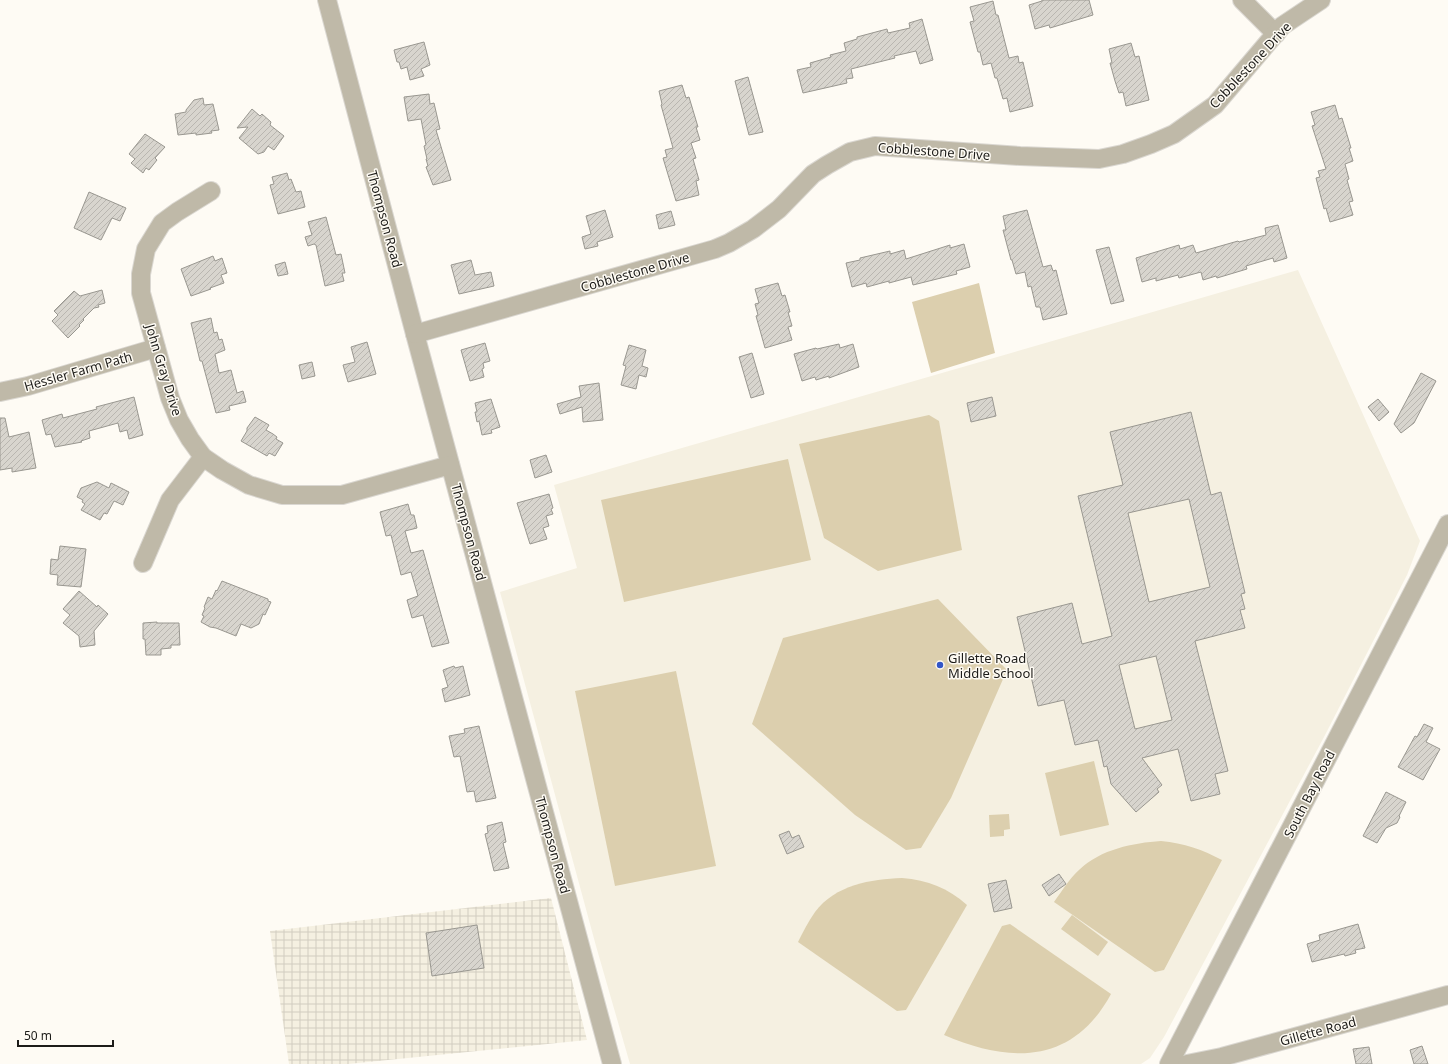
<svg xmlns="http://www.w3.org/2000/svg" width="1448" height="1064" font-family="'Noto Sans',sans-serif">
<defs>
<pattern id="industrial-grid" width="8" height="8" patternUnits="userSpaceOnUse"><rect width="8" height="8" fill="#f5f0e1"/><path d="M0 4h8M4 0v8" fill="none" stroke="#d2cdc0"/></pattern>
<pattern id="building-hatch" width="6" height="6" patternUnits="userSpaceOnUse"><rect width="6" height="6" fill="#d8d5ce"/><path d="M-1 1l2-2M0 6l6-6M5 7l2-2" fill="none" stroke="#b9b6b0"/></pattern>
</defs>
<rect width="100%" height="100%" fill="#fefbf4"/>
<!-- built -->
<path fill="#f5f0e1" d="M1298,270L1420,541L1407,575L1324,737L1164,1037L1150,1058L1141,1064H630L596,946L500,592L577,568L554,485Z"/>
<!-- industrial -->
<path fill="url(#industrial-grid)" d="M551,898L587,1040L348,1064H289L270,931Z"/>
<!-- green -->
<g fill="#dccfae">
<path d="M979,283L995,353L931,373L912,302Z"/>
<path d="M929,415L939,421L962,550L878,571L824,538L799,444Z"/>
<path d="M788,459L811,560L624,602L601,500Z"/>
<path d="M938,599L1007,670L951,798L921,848L906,850L855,815L752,724L783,638Z"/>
<path d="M676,671L716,866L615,886L575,691Z"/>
<path d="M1094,761L1109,825L1060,836L1045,773Z"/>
<path d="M1009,814L1010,829L1004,830V836L990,837L989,815Z"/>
<path d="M1161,841C1184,843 1203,850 1222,860L1164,970L1155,972L1054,902C1062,891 1069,879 1079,870C1101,849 1133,843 1161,841Z"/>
<path d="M902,878C928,880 948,888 967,905L906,1010L897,1011L798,942C803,932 808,922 815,912C835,885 871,879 902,878Z"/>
<path d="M1072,915L1108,942L1098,956L1061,929Z"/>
<path d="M1010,924L1111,994C1073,1064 1011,1064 944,1035L1002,926Z"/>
</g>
<!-- building -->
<g fill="url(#building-hatch)" stroke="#999790" fill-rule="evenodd">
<path d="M1042,0H1089L1093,15L1050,28L1049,25L1035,29L1029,5L1042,1Z"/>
<path d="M993,1L996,15H998L1009,58L1018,56L1019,63L1023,62L1033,106L1010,112L1007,98L1003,99L997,78H995L991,63L983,65L980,52H978L970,22L974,21L970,7Z"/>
<path d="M922,19L933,60L920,64L916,51L894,56L895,58L851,69L853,78L846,79L847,83L803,93L797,70L811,67L810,63L831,57L830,55L846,51L844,43L857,39V37L887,29L888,33L910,28L909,23Z"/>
<path d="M424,42L430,65L421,69L424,76L410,80L407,67L401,69L399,62H397L394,50Z"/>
<path d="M1131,43L1135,57L1139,56L1149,100L1126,106L1123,92L1119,93L1115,81L1110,63H1112L1109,49Z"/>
<path d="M748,77L763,132L749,135L735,81Z"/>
<path d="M682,85L686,98L689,97L698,127H696L700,140L691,143L696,158L693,159L699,180L696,181L699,195L676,201L663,158L667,157L665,150L673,148L661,105L662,104L659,91Z"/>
<path d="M429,94L430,104L434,103L440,129L436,130L451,180L433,185L426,167L428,166L426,159H427L424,146L426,145L421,119L408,121L404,97Z"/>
<path d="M203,98L204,105L213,104L219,130L211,131L212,133L196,135V133L178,135L175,114L186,112V110L194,100Z"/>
<path d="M1335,105L1339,119L1342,118L1351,148H1349L1353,161L1345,164L1349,179L1347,180L1353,201L1349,202L1353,215L1330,222L1326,208L1324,209L1316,178L1320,177L1318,171L1326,169L1312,126L1315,125L1311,112Z"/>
<path d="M252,109L260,116L262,114L271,122L270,125L284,136L274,150L268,146L264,152L258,154L239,138L248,127L237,128Z"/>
<path d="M145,134L165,147L155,158L157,160L149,170L146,168L143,173L131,163L135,159L129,154Z"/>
<path d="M287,173L289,180L291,179L296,192L301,191L305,207L278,214L270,185L274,184L272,177Z"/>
<path d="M89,192L126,208L120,221L112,218L101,240L74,228Z"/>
<path d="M605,210L613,237L597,242L598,246L585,249L582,237L591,234L586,216Z"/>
<path d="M1027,210L1043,267L1051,265L1053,271L1056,270L1067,314L1043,320L1040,307H1036L1031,286L1028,287L1025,272L1016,274L1012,260H1011L1003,230H1006L1003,216Z"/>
<path d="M671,211L675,225L659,229L656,215Z"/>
<path d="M326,217L336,255L341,254L345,273H342L344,281L325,286L316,245L314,244L308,246L305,237L312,235L308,222Z"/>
<path d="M1278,225L1287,258L1274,262L1273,258L1246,266L1247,269L1217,278L1216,276L1203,280L1201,272L1179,278L1178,275L1156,281V278L1142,282L1136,258L1179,245L1180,249L1193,245L1196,253L1238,241L1239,242L1266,235L1265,228Z"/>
<path d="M964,244L970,267L956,271L957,274L913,285L911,277L889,283V281L867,287L866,283L852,287L846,263L860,260V258L890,251V254L904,250L906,259L950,245V248Z"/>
<path d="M1109,247L1124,301L1111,304L1096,250Z"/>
<path d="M213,256L215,261L222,258L227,273L221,275L224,283L210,288L211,289L191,296L181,269Z"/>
<path d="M471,260L475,275L491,272L494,286L459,294L451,265Z"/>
<path d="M285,262L288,274L278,276L275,265Z"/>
<path d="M778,283L782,296L785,295L790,312H788L792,326L788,327L792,340L765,348L756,316L758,315L755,304L759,303L755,289Z"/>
<path d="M102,290L105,303L98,305L99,307L94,308L83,319L84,320L79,325L80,326L68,338L52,321L58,315L54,311L74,291L80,296Z"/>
<path d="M211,318L214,333L217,332L219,340L222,339L225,350L215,354L219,373L231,370L237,393L243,391L246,402L229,406L230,410L216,413L202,361H200L191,323Z"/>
<path d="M367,342L376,374L348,382L343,365L355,362L351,347Z"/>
<path d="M485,343L490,361L483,363L484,368L482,369L484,377L470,381L461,350Z"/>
<path d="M839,344L840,348L853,344L859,367L829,378V376L816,380L815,377L802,381L794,354L816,348L817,349Z"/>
<path d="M629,345L646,350L642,366L648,368L646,377L639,375L636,389L621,385L626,366L623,365Z"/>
<path d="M752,353L764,394L751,398L739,357Z"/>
<path d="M312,362L315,376L302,379L299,365Z"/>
<path d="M1421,373L1436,381L1414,423L1401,433L1394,424Z"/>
<path d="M599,383L603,420L583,422L582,407L560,414L557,404L581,397L579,386Z"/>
<path d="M134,397L143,435L129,439L127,430L120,432L118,423L89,431L90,438L81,441L82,442L55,447L51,434L46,435L42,420L62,414L63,418L97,409L96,407Z"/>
<path d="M992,397L996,416L971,422L967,403Z"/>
<path d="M491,399L500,427L491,430L492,433L482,435L479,421L477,422L475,412H477L475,403Z"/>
<path d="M1378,399L1389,412L1379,421L1368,407Z"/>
<path d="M1191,412L1211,495L1221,492L1245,593L1241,594L1245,609L1240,610L1245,628L1195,641L1228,771L1215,774L1220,794L1191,801L1178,749L1142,758L1162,785L1157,789L1159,792L1136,812L1111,784L1107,766L1104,767L1098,740L1075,745L1064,700L1038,706L1017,617L1072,603L1082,644L1112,636L1078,496L1123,485L1110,432ZM1189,499L1210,587L1149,602L1128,513ZM1156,656L1172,720L1135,729L1119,665Z"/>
<path d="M255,417L269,425L266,430L273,434L277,437L276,439L283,443L275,456L269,453L267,456L241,441L247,431V428Z"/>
<path d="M0,418H5L9,437L29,432L36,468L12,472V468L0,470Z"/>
<path d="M546,455L552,472L535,478L530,460Z"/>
<path d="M97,482L109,488L111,483L129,492L123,505L114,501L107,514L104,513L100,520L81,510L85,504L82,502L83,500L77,497L81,488Z"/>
<path d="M549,494L553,508L551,509L553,514L546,516L549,526L543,528L547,539L530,544L517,503Z"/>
<path d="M408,504L411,515H414L417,528L405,531L411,553L423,550L449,643L432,647L423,615L412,618L407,600L418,596L411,572L401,575L391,535L386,536L380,512Z"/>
<path d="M60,546L86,549L81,587L57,585L58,575L50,574L51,559L58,560Z"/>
<path d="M222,581L268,599V601L271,602L265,615L263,614L259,624L251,628L241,624L236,636L216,628L210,627L201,622L204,616L202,615L205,608L204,607L208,597L212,599L216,590L217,591Z"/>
<path d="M79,591L97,607L98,605L108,614L94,631L95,645L80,647L79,636L63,623L70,615L63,609Z"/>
<path d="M157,622V623H179L180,645H171V648L161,649V655H146L145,639H143V623Z"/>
<path d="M454,666L455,668L463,666L470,695L445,702L442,689L448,687L443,670Z"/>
<path d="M1424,724L1433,728L1426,742L1440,749L1423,780L1398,767L1415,736L1417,737Z"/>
<path d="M479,726L496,798L476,802L474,791L467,792L460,756L454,757L449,736L465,733L464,729Z"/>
<path d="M1386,792L1406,802L1399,816L1400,817L1397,823L1386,828L1377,843L1363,836Z"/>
<path d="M502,822L506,842L503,843L509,868L494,871L485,834L488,833L487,826Z"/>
<path d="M789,831L792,838L799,835L804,847L787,854L779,835Z"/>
<path d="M1059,874L1066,884L1049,896L1042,885Z"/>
<path d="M1006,880L1012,908L994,912L988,884Z"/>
<path d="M1358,924L1365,948L1355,950L1356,953L1345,956L1344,954L1312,962L1307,944L1320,940L1319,935Z"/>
<path d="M477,925L484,968L432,976L426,933Z"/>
<path d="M1422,1046L1428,1064H1414L1410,1050Z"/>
<path d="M1369,1047L1372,1064H1356L1353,1049Z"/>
</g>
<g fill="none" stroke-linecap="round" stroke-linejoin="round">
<!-- minor casing -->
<g stroke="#dad7d1" stroke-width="20">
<g id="minor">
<path d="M327,0L415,334L612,1064"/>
<path d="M1242,0L1276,34"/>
<path d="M211,191L177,212L162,223L146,249L141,274V293L170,398L179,420L190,439L203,457L222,470L249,485L282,495H342L450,465"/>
<path d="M415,334L715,249L729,243L753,229L779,209L813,174L827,165L850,152L875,146L1020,156L1099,159L1123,154L1151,144L1174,134L1215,105L1282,26L1321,0"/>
<path d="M0,392L28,386L156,348"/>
<path d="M143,563L170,500L203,457"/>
<path d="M1169,1064L1448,524"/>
<path d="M1187,1064L1222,1057L1448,995"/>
</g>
</g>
<!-- minor -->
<use href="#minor" stroke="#bfb9a8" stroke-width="18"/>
</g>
<!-- markers -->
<circle fill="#3256c7" stroke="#fefbf4" stroke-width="1.5" cx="940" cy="665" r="4"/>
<g text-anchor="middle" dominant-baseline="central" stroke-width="3" stroke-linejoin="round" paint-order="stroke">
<!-- street labels -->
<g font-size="13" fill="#1d1c19" stroke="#fefbf4">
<text transform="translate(1250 65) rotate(-47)">Cobblestone Drive</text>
<text transform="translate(934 151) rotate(4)">Cobblestone Drive</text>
<text transform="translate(385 219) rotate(75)">Thompson Road</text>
<text transform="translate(635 272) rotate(-16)">Cobblestone Drive</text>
<text transform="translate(164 370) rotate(73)">John Gray Drive</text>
<text transform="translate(78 371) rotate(-16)">Hessler Farm Path</text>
<text transform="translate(469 532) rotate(75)">Thompson Road</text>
<text transform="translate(1309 794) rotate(-63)">South Bay Road</text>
<text transform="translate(553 845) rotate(75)">Thompson Road</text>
<text transform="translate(1318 1031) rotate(-15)">Gillette Road</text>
</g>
<!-- poi labels -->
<g font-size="13" fill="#1d1c19" stroke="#fefbf4" text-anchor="start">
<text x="948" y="658">Gillette Road<tspan x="948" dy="15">Middle School</tspan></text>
</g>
</g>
<!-- scale -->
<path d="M18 1040v6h95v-6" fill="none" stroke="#1d1c19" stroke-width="2"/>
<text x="24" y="1040" font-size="12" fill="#1d1c19" stroke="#fefbf4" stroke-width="3" paint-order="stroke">50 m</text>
</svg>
